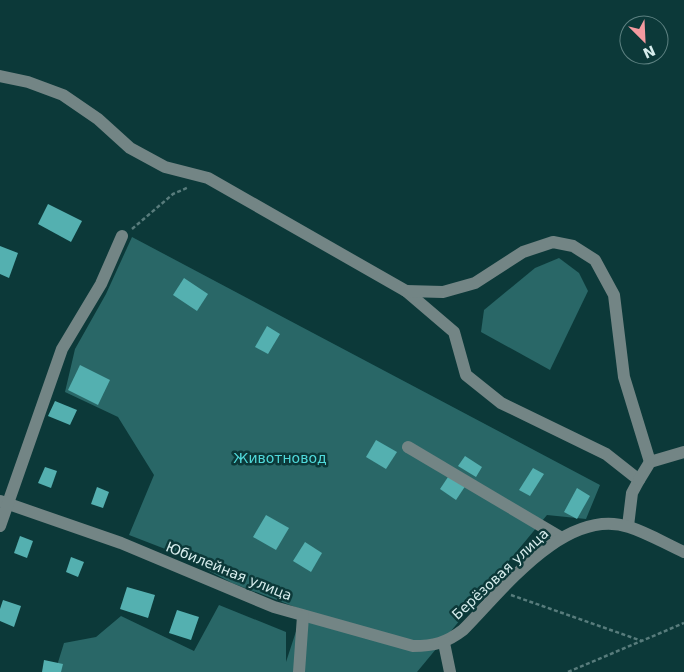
<svg xmlns="http://www.w3.org/2000/svg" width="684" height="672" font-family="'DejaVu Sans',sans-serif">
<rect width="100%" height="100%" fill="#0c3939"/>
<!-- green -->
<g fill="#296767">
<path d="M132,237L600,485L586,519L547,515L417,672H55L64,643L96,637L121,616L194,651L219,605L286,632V662L303,610L232,583L173,552L129,535L154,475L118,417L65,392L75,349L106,294Z"/>
<path d="M559,258L579,273L588,291L550,370L481,332L484,310L535,268Z"/>
</g>
<!-- building -->
<g fill="#54b0b0">
<path d="M48,204L82,221L71,242L38,224Z"/>
<path d="M0,246L18,253L9,278L0,274Z"/>
<path d="M184,278L208,294L197,311L173,295Z"/>
<path d="M267,326L280,334L268,354L255,347Z"/>
<path d="M80,365L110,380L98,405L68,390Z"/>
<path d="M55,401L77,410L70,425L48,416Z"/>
<path d="M376,440L397,452L386,469L366,457Z"/>
<path d="M465,456L482,467L476,477L458,466Z"/>
<path d="M45,467L57,471L51,488L38,483Z"/>
<path d="M533,468L544,474L530,496L519,490Z"/>
<path d="M450,474L466,485L456,500L440,489Z"/>
<path d="M97,487L109,492L103,508L91,504Z"/>
<path d="M577,488L590,496L577,519L564,512Z"/>
<path d="M266,515L289,528L276,550L253,537Z"/>
<path d="M20,536L33,541L27,558L14,553Z"/>
<path d="M305,542L322,553L311,572L293,561Z"/>
<path d="M71,557L84,562L78,577L66,572Z"/>
<path d="M127,587L155,595L148,618L120,609Z"/>
<path d="M3,600L21,606L14,627L0,621V609Z"/>
<path d="M177,610L199,617L191,640L169,633Z"/>
<path d="M44,660L63,664L61,672H42Z"/>
</g>
<g fill="none" stroke-linecap="round" stroke-linejoin="round">
<!-- path -->
<g stroke="#587c7c" stroke-width="2.5" stroke-dasharray="4 2.5" stroke-linecap="butt">
<path d="M132,229L173,194L189,187"/>
<path d="M511,595L642,641"/>
<path d="M568,672L684,623"/>
</g>
<!-- minor -->
<g stroke="#738585" stroke-width="12">
<path d="M0,76L28,82L63,95L98,119L130,148L165,167L208,178L406,291L454,332L466,375L501,403L606,454L639,480L632,493L628,526"/>
<path d="M406,291L443,292L475,283L523,252L553,242L573,246L595,260L614,295L624,377L650,462"/>
<path d="M408,447L560,537"/>
<path d="M639,480L650,462L684,452"/>
<path d="M0,501L121,543L274,607L413,646C434,646 446,643 463,630C502,591 565,506 629,527C648,533 666,544 684,552"/>
<path d="M0,526L62,349L101,284L122,236"/>
<path d="M444,643L450,672"/>
<path d="M299,672L303,616"/>
</g>
</g>
<g text-anchor="middle" dominant-baseline="central" stroke-width="5" stroke-linejoin="round" paint-order="stroke">
<!-- park labels -->
<g font-size="14" fill="#50d9da" stroke="#0c3939">
<text x="280" y="458">Животновод</text>
</g>
<!-- street labels -->
<g font-size="14" fill="#d7eded" stroke="#0c3939">
<text transform="translate(229 571) rotate(22)">Юбилейная улица</text>
<text transform="translate(500 574) rotate(-43)">Берёзовая улица</text>
</g>
</g>
<!-- north arrow -->
<g transform="translate(644 40) rotate(156)"><circle r="24" fill="#0c3939" stroke="#5d8181"/>
<path d="M0-4L9 19L0 12L-9 19Z" fill="#f49aa0"/>
<text y="-8" font-size="14" font-weight="bold" text-anchor="middle" fill="#d7eded">N</text>
</g>
</svg>
